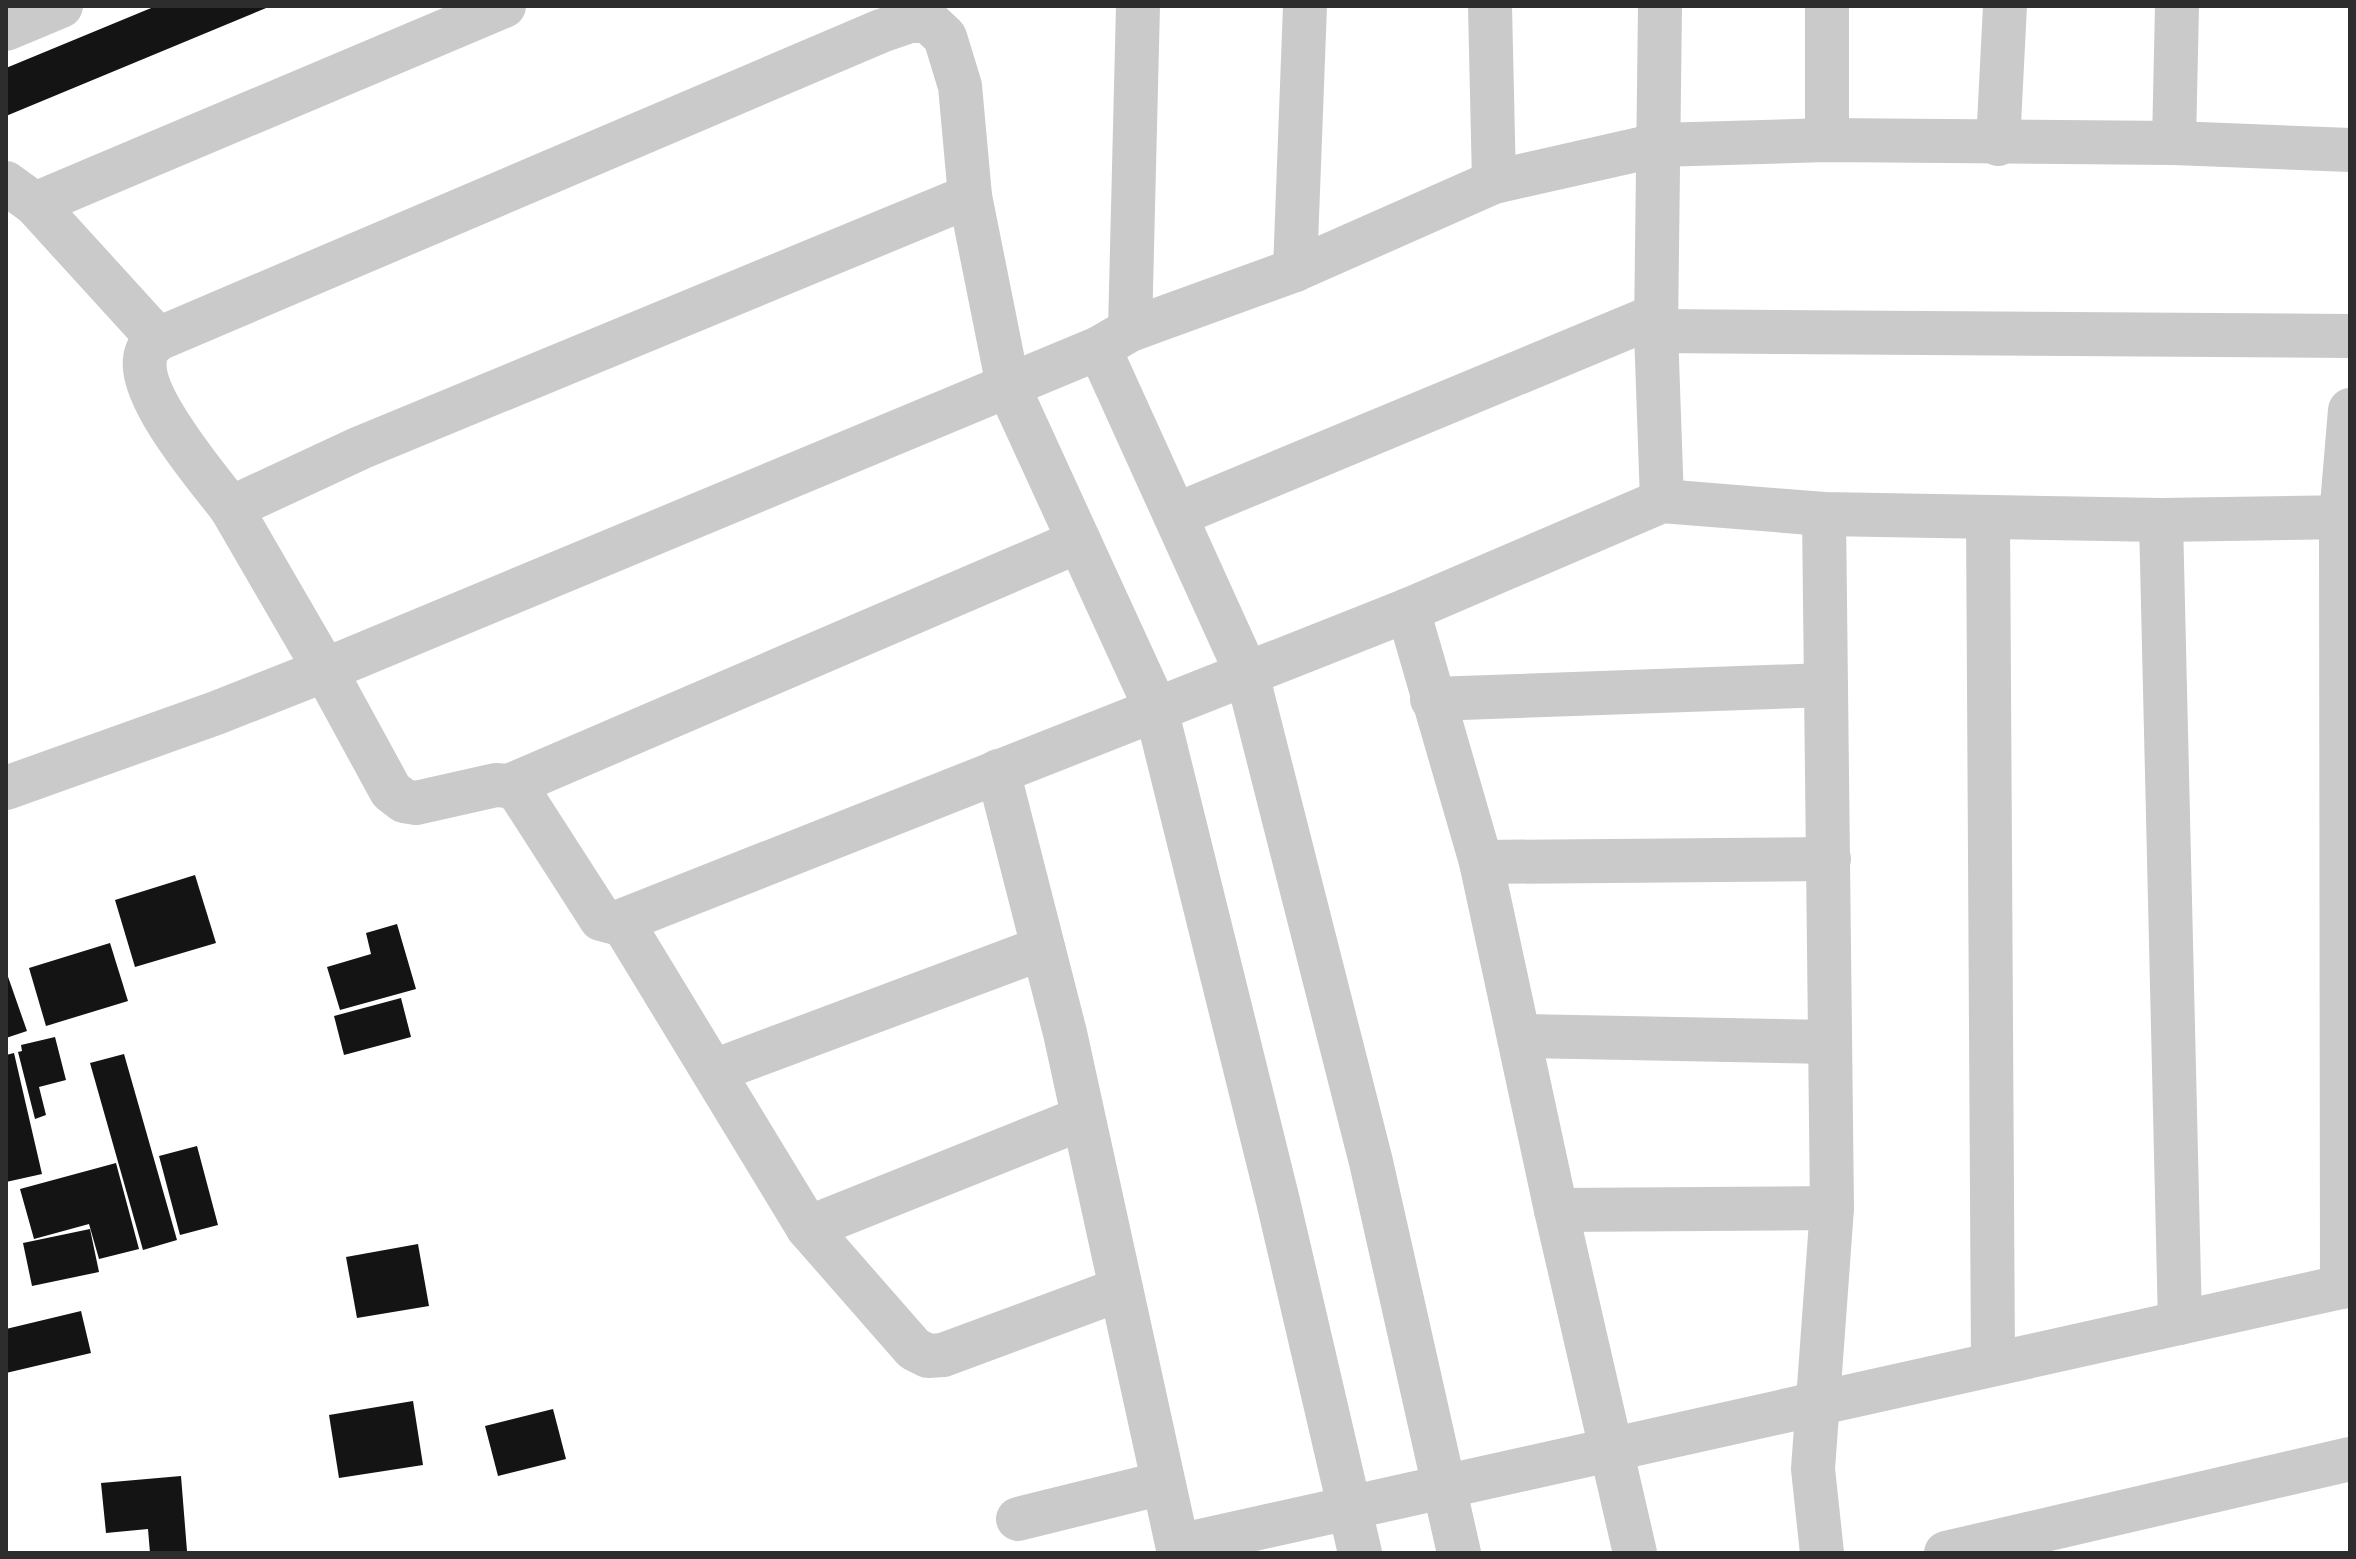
<svg xmlns="http://www.w3.org/2000/svg" width="2356" height="1559" font-family="Roboto,sans-serif">
<rect width="100%" height="100%" fill="#fff"/>
<!-- building -->
<g fill="#141414">
<path d="M156,6H271L6,116V68Z"/>
<path d="M195,875L216,943L135,967L115,900Z"/>
<path d="M397,924L416,989L340,1010L327,967L371,954L366,933Z"/>
<path d="M110,943L128,1001L46,1026L29,968Z"/>
<path d="M6,971L27,1031L6,1038Z"/>
<path d="M401,998L411,1037L344,1055L334,1016Z"/>
<path d="M55,1037L66,1080L39,1087L46,1115L35,1119L18,1052L22,1051L21,1045Z"/>
<path d="M14,1053L42,1174L6,1182V1055Z"/>
<path d="M124,1054L177,1240L143,1250L90,1063Z"/>
<path d="M197,1146L218,1225L180,1235L159,1156Z"/>
<path d="M116,1163L139,1249L99,1259L89,1224L34,1239L20,1189Z"/>
<path d="M90,1229L99,1272L32,1286L23,1243Z"/>
<path d="M418,1244L429,1306L357,1318L346,1257Z"/>
<path d="M81,1311L91,1353L6,1373V1329Z"/>
<path d="M413,1401L423,1465L339,1478L329,1415Z"/>
<path d="M553,1409L566,1459L498,1476L485,1426Z"/>
<path d="M181,1476L187,1551L150,1553L148,1529L106,1533L101,1483Z"/>
</g>
<g fill="none" stroke-linecap="round" stroke-linejoin="round">
<!-- minor -->
<g stroke="#cacaca" stroke-width="44">
<path d="M1490,6L1494,182"/>
<path d="M1660,6L1656,331L1662,501"/>
<path d="M6,29L61,6"/>
<path d="M1827,140V6"/>
<path d="M2174,143L2177,6"/>
<path d="M1998,144L2005,6"/>
<path d="M6,183L35,204L158,339"/>
<path d="M970,196L360,448L231,508L325,670L391,791L404,801L416,803L496,785L509,786L520,793L601,919L616,923L1408,610L1662,501L1824,514L2161,520L2350,517"/>
<path d="M35,204L504,6"/>
<path d="M1295,270L1305,6"/>
<path d="M1130,330L1138,6"/>
<path d="M1656,331L2350,336"/>
<path d="M1099,348L1247,674L1371,1162L1459,1553"/>
<path d="M231,508C207,477 139,398 145,359C146,349 151,345 158,339L881,31L910,21H928L945,37L960,86L970,196L1008,386L1156,709L1278,1201L1360,1553"/>
<path d="M1176,515L1657,315"/>
<path d="M1988,517L1993,1364"/>
<path d="M2161,520L2180,1323"/>
<path d="M1408,610L1481,862L1556,1210L1635,1553"/>
<path d="M1432,699L1826,685"/>
<path d="M998,771L1065,1033L1179,1553"/>
<path d="M509,786L1079,541"/>
<path d="M6,788L216,713L325,670L1099,348L1130,330L1295,270L1494,182L1658,145L1827,140L2174,143L2350,150"/>
<path d="M1481,862L1829,859"/>
<path d="M622,922L808,1228L914,1349L928,1356L943,1355L1121,1289"/>
<path d="M1519,1036L1830,1042"/>
<path d="M714,1071L1043,948"/>
<path d="M1556,1210L1832,1208"/>
<path d="M808,1228L1083,1118"/>
<path d="M2342,1287L2341,517L2350,410"/>
<path d="M1018,1519L1163,1483"/>
<path d="M1178,1546L2350,1285"/>
<path d="M1822,1553L1813,1469L1832,1208L1824,514"/>
<path d="M1946,1553L2350,1459"/>
</g>
</g>
<!-- border -->
<rect width="2356" height="1559" fill="none" stroke="#2d2d2d" stroke-width="16"/>
</svg>
